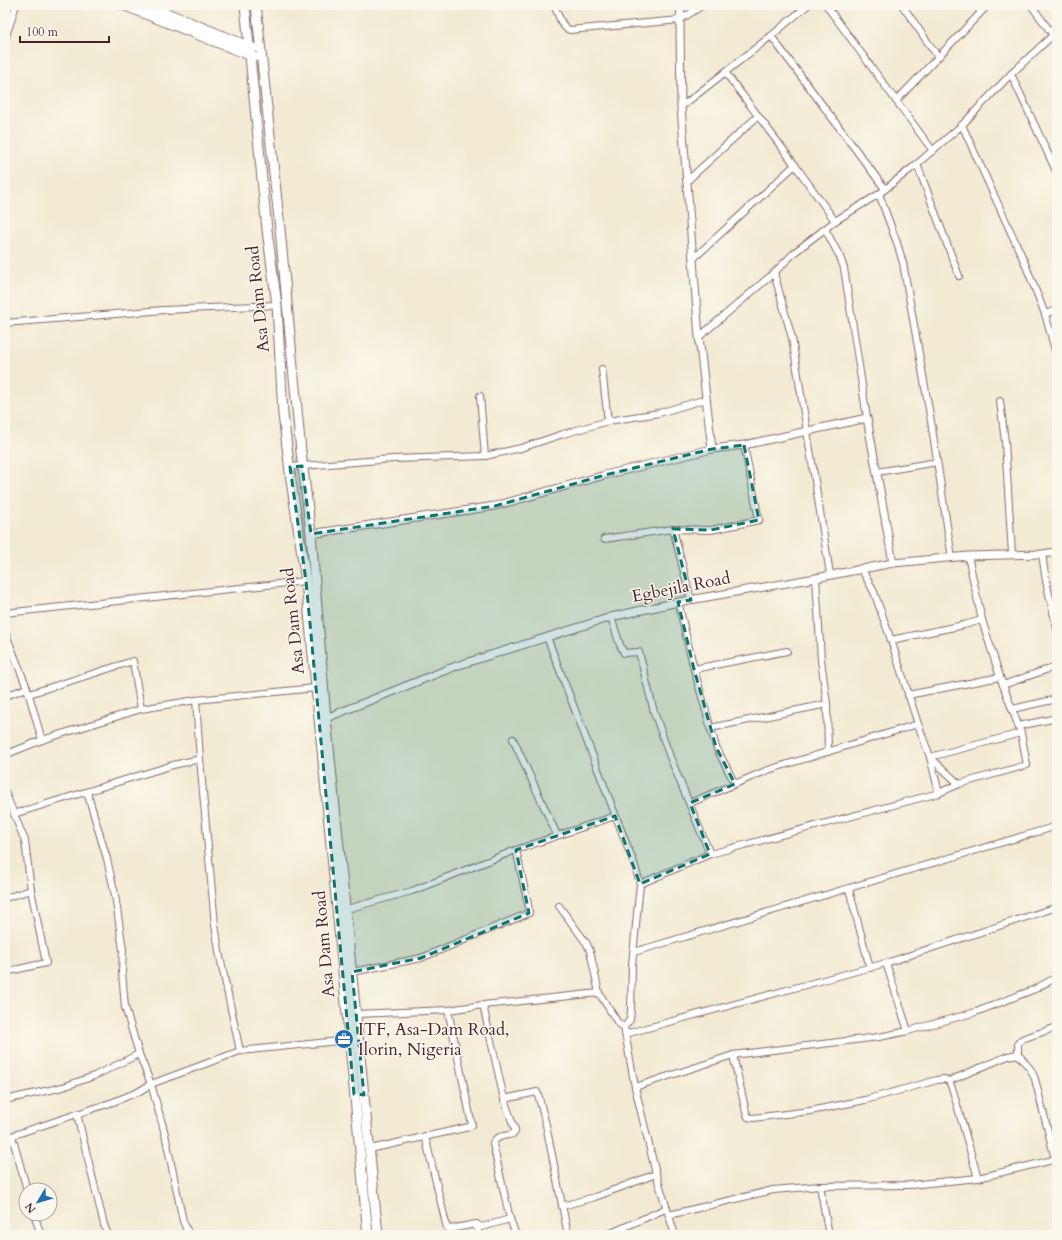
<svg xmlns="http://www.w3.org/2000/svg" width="1062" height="1240" font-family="Cardo,serif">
<rect width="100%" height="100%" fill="#fbf7ec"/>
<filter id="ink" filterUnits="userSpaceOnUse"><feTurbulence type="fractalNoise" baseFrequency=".025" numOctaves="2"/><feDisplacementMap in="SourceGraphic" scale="8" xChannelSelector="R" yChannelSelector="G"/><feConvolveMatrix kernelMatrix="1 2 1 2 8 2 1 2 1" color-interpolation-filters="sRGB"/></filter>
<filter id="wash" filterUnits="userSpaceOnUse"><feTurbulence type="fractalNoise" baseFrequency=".012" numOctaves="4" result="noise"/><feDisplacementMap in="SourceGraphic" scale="16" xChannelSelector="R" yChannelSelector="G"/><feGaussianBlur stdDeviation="0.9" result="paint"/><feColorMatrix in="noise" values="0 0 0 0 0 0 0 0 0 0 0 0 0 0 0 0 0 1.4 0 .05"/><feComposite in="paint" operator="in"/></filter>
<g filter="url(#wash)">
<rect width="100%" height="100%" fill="#f2ead2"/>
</g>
<g filter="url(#ink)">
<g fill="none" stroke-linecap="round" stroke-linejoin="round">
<!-- minor casing -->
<g stroke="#856665" stroke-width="8">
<g id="minor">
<path d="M554,5C558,13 561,28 570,30L680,20L703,5"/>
<path d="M826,5L933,151"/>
<path d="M902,5L938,57"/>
<path d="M976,5L981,12"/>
<path d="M1031,5L1053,35"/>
<path d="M771,36L885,189"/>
<path d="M5,39L16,5"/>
<path d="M725,72L795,165L835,221"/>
<path d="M1011,74L1057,173"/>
<path d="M896,101L988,5"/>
<path d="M681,107L771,36L808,5"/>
<path d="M962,125L1024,261L1045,314L1057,357"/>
<path d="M917,164L959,276"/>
<path d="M687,181L758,116"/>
<path d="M879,194L897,243L903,263L930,415L952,558"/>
<path d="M825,229L840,257L844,268L867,418"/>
<path d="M693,259L795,165"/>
<path d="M774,273L792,338L830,574"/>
<path d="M1045,314L1057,310"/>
<path d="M5,323L164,310L277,305"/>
<path d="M699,337L774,273L795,252L835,221L879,194L917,164L962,125L1011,74L1053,35L1057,33"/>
<path d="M602,369L608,421"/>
<path d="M480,396L485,456"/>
<path d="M1000,401L1005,442L1012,554"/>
<path d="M290,467L393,459L485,456L521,448L563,434L608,421L659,413L706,399"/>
<path d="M877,472L937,462"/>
<path d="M673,529L691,600"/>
<path d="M604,539L673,529L711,530L759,520L744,445"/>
<path d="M1042,554L1046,581L1057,629"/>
<path d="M861,568L874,592L891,640L918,724L930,757L939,793"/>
<path d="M678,602L694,669L716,747L735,784"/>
<path d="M5,613L306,581"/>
<path d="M611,617L620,645L624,653L639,652L654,712L670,757L710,854"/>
<path d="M5,632L27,688L42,740"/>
<path d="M547,637L635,866L640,884L632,965L631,1010L630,1020L624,1027L635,1087L656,1174L675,1235"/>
<path d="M891,640L964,625L982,620"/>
<path d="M694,669L787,651"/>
<path d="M1003,685L1057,666"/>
<path d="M29,694L133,661L141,709"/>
<path d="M908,695L1000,677"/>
<path d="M5,696L27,688"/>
<path d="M196,700L200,759L215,925L220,957L240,1051"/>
<path d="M827,704L828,752"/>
<path d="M1012,709L1057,699"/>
<path d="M1018,726L1057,718"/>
<path d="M710,728L827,704L821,660L816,578"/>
<path d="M513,739L557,835"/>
<path d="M5,755L42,740L141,709L196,700L315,688"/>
<path d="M930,757L1021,733"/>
<path d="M930,757L959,784"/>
<path d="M5,792L25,841L31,890L46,963L5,972"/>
<path d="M87,792L107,859L115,895L123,950L122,972L125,1007L139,1054L151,1084L165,1134L183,1221L189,1235"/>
<path d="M690,803L768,770L918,724"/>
<path d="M14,814L173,765L200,759"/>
<path d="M640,884L710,854L939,793L959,784L1027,765L1021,733L1000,677L982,620L968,556"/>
<path d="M849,889L870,968"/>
<path d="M5,898L31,890"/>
<path d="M559,906L587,944L590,951L599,993"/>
<path d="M347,909L412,891L516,850L615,816"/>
<path d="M634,952L1057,826"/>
<path d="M886,963L908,1031"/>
<path d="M352,972L421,958L529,913L528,904L516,850"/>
<path d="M483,1005L504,1099L515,1130V1132L513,1134C506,1136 494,1136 493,1144L510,1219L516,1235"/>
<path d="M357,1014L448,1010L483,1005L599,993L618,1023L624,1027"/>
<path d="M625,1034L886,963L1057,907"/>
<path d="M1018,1054V1043L1022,1039L1057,1027"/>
<path d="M733,1055L746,1112L748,1117L753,1118L810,1111L865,1100L937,1080L944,1079L949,1081L1008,1056L1018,1054L1031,1070L1035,1079L1055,1159"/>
<path d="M949,1081L953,1091L978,1178"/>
<path d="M635,1087L733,1055L879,1037L908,1031L976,1012L1035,989L1057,977"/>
<path d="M504,1099L537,1092L538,1094L546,1125L568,1235"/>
<path d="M5,1100L63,1087L94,1076L139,1054"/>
<path d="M77,1114L104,1225L108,1235"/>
<path d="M12,1136L27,1190"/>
<path d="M425,1136L447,1228L450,1229L476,1224L482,1227L510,1219"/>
<path d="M5,1138L113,1102L138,1092L151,1084L240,1051L349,1040"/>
<path d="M370,1149L469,1127L472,1125L448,1010"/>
<path d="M820,1186L829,1235"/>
<path d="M562,1206L595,1197L656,1174"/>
<path d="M34,1214L41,1235"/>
<path d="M669,1215L773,1190L820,1186L910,1185L978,1178L1057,1159"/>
<path d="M476,1224L479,1235"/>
<path d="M607,1235L667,1208"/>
</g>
</g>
<!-- tertiary casing -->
<g stroke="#856665" stroke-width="9">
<g id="tertiary">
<path d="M681,5L680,20L681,107L699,337L712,449"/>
<path d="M311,534L495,506L605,475L712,449L744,445L867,418L893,563"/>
<path d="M326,718L456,666L611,617L678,602L816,578L893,563L968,556L1042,554L1057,552"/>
</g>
</g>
<!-- primary casing -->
<g stroke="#856665" stroke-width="11">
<g id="primary">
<path d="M123,5L254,57"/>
<path d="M147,5L253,48"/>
<path d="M245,5L267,230L277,305L283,414L291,480L306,581L368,1235"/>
<path d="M256,5L280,229L301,452L311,534L326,718L378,1235"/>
</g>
</g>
<!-- minor -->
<use href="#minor" stroke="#fff" stroke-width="6"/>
<!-- tertiary -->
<use href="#tertiary" stroke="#fff" stroke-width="7"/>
<!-- primary -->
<use href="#primary" stroke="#fff" stroke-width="9"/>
</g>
</g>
<!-- marked area -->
<path fill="#0f766e" fill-opacity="0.2" stroke="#0f766e" stroke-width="3" stroke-dasharray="8 5" stroke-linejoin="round" d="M744,445L759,520L711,530L673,529L691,600L678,602L694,669L716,747L735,784L690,803L710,854L640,884L615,816L516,850L529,913L421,958L352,972L364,1095L354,1094L306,581L290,467L302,466L311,534L495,506L605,475L712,449Z"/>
<!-- icons -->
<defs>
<g id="office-disc" transform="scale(1)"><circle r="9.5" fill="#1f6fb2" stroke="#fbf7ec"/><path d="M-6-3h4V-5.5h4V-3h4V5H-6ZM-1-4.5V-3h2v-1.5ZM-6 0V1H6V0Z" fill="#fff"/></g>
</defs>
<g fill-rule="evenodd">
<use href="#office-disc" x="344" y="1039"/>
</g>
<g text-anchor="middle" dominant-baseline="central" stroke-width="3" stroke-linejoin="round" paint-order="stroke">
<!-- street labels -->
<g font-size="17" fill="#4a1f2b" stroke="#fbf7ec">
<text transform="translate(258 299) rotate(-96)">Asa Dam Road</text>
<text transform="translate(681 587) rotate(-11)">Egbejila Road</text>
<text transform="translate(293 621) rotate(-96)">Asa Dam Road</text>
<text transform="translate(324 944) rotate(-95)">Asa Dam Road</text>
</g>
<!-- poi labels -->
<g font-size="17" fill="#4a1f2b" stroke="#fbf7ec" text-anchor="start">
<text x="358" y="1029">ITF, Asa-Dam Road,<tspan x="358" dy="20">Ilorin, Nigeria</tspan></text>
</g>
</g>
<!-- margin -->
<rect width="1062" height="1240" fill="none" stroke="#fbf7ec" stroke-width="20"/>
<!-- north arrow -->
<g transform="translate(38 1202) rotate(232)"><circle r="19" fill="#fbf7ec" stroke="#b4a19f"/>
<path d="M0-3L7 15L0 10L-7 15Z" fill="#1f6fb2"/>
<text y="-6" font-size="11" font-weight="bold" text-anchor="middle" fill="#4a1f2b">N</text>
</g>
<!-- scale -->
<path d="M20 36v6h89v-6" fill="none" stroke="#4a1f2b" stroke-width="2"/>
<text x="26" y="36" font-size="12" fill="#4a1f2b" stroke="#fbf7ec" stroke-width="3" paint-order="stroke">100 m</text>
</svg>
